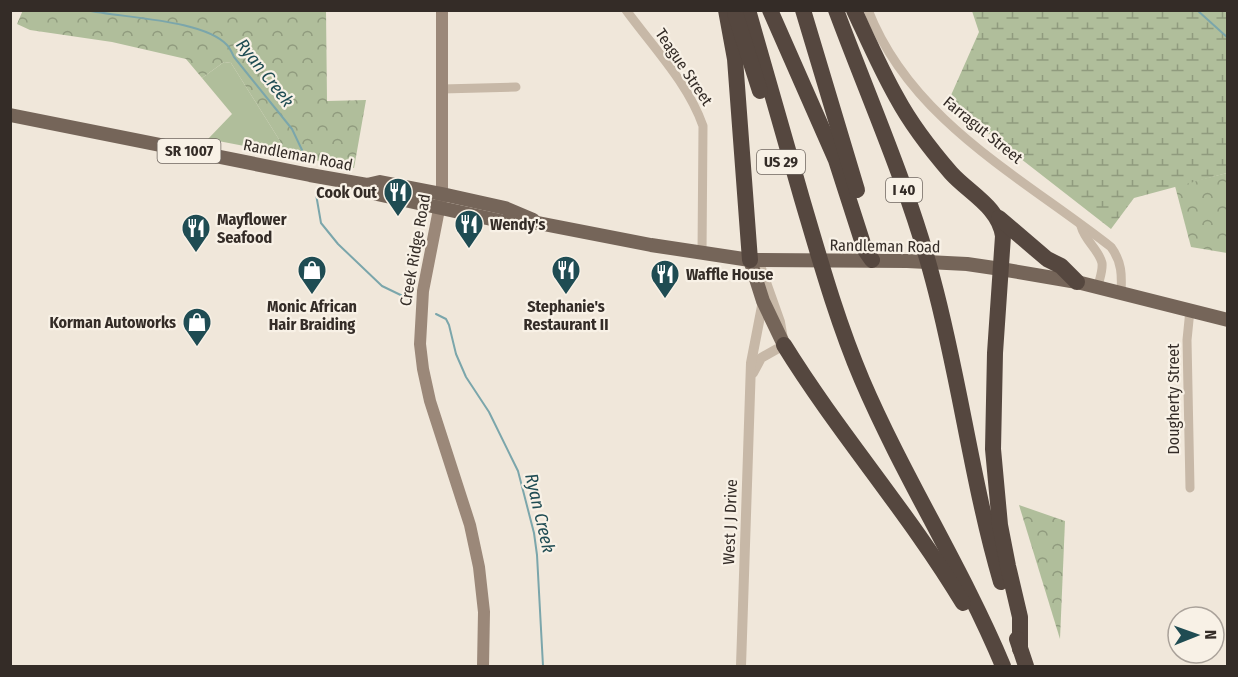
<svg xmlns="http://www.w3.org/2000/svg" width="1238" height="677" font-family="'Fira Sans Condensed',sans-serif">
<defs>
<pattern id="forest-crowns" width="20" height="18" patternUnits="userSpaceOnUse" patternTransform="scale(1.5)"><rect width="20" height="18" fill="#b0be9b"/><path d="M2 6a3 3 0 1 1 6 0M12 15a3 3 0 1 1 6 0" fill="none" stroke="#909b7e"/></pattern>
<pattern id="wetland-marsh" width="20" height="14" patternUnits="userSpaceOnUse" patternTransform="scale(1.5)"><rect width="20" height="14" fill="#b0be9b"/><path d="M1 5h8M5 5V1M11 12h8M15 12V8" fill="none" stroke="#909b7e"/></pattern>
</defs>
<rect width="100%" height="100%" fill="#f0e7da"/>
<!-- grass -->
<path fill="#b0be9b" d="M224,62L231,63L280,141V153L208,139L232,114L202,78Z"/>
<!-- forest -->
<g fill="url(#forest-crowns)">
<path d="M23,10L326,11L327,101L366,100L354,168L280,153V141L231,63L224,62L202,78L186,59L112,42L30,30L17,24Z"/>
<path d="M1227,173V253L1191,247L1175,186Z"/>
<path d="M1019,505L1065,521L1060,639Z"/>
</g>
<!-- wetland -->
<path fill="url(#wetland-marsh)" d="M972,11H1227V173L1134,198L1111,229L948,102L979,32Z"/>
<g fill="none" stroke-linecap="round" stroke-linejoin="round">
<!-- stream -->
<g stroke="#7ba6ab" stroke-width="2">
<path d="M86,10C121,18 203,19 227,45C230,48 232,53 234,57L292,129L302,150"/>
<path d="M1197,10L1228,38"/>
<path d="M316,194L321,223L338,244L382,286L411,300"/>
<path d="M436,314L446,319L449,325L456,354L466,377L489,412L518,471L534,533L537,555L543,666"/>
</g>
<!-- minor -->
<g stroke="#c7b8a7" stroke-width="9">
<path d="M626,10C653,47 688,83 703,126L702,254"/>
<path d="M868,10C911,121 1022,177 1111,247C1122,262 1122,275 1121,293"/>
<path d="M442,89L516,87"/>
<path d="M1081,226C1085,241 1099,250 1102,263C1103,271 1099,280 1098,287"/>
<path d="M1190,488L1187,340L1190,310"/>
</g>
<!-- tertiary -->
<g stroke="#c7b8a7" stroke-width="10">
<path d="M753,373L761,358L784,345L780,322L758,260"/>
<path d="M741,666L751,363L763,301"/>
</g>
<!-- secondary -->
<path stroke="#9b8879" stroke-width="12" d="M442,10V194L423,291L420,344L423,369L430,401L470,525L479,567L484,612L483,666"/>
<!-- primary -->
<g stroke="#756559" stroke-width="14">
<path d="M10,115L310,175L367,185L380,182L442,194L505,208L533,220"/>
<path d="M367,185L377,194L505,222L538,223L651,245L750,260L907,261L967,264L1001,269L1077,282L1228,320"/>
<path d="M750,260L763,301L784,345"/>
</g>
<!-- motorway -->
<g stroke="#55473f" stroke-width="16">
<path d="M726,10L735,59L750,260"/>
<path d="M748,10C766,73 784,136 802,199C820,260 837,321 862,380C904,478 962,568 1003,666"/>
<path d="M770,10L836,160L865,250L872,260"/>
<path d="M803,10L857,190"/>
<path d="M836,10C869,99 909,188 933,280C960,380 972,483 1001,582"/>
<path d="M854,10C868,40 881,70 897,98C911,124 932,151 951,173C969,193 999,207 1003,236L995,353L993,449L1000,525L1008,566L1020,617V649"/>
<path d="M735,13L760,91"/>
<path d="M999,218L1047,259L1061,266L1077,282"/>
<path d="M784,345C839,434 909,513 963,603"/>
<path d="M1017,639L1026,666"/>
</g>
</g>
<!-- icons -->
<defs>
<g id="restaurant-pin" transform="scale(1.5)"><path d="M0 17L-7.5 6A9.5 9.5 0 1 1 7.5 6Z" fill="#1f4c53" stroke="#f8f1e6"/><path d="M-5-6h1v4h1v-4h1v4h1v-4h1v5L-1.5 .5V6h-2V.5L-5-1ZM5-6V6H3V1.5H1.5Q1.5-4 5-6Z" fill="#fff"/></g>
<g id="shop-pin" transform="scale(1.5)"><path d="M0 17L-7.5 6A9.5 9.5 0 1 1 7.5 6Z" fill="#1f4c53" stroke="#f8f1e6"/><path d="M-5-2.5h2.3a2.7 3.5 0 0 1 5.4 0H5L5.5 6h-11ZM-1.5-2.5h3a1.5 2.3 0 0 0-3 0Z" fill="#fff"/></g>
</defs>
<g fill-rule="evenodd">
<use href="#restaurant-pin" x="398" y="192"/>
<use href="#restaurant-pin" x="469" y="224"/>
<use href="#restaurant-pin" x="196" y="228"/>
<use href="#shop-pin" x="312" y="270"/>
<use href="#restaurant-pin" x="566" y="270"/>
<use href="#restaurant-pin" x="665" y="274"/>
<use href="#shop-pin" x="197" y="322"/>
</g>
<g text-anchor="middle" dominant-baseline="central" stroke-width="4.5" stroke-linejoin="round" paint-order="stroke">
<!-- shield labels -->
<g fill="#f8f1e6" stroke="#6f6760" stroke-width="1.5">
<rect x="157.5" y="139" width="63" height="24" rx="4.5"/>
<rect x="757" y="150" width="48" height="24" rx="4.5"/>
<rect x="886" y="178" width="36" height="24" rx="4.5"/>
</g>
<g font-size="15" font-weight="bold" fill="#342c27">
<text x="189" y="151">SR 1007</text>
<text x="781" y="162">US 29</text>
<text x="904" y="190">I 40</text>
</g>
<!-- street labels -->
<g font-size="16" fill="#342c27" stroke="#f8f1e6">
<text transform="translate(684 67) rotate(56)">Teague Street</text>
<text transform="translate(983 130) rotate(39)">Farragut Street</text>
<text transform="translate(298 155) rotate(11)">Randleman Road</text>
<text transform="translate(885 246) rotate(1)">Randleman Road</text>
<text transform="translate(415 250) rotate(-80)">Creek Ridge Road</text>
<text transform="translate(1173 399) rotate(-90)">Dougherty Street</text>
<text transform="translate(730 522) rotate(-88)">West J J Drive</text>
</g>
<!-- poi labels -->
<g font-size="16" font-weight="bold" fill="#342c27" stroke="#f8f1e6" text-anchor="start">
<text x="377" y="192" text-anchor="end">Cook Out</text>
<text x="217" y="219">Mayflower<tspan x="217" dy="18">Seafood</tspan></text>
<text x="490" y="224">Wendy's</text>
<text x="686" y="274">Waffle House</text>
<text x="312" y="306" text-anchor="middle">Monic African<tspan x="312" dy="18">Hair Braiding</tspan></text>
<text x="566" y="306" text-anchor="middle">Stephanie's<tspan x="566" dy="18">Restaurant II</tspan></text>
<text x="176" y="322" text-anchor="end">Korman Autoworks</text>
</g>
<!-- water labels -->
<g font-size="18" font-style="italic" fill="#1f4c53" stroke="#f8f1e6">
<text transform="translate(265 73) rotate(52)">Ryan Creek</text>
<text transform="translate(540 513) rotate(77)">Ryan Creek</text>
</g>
</g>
<!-- border -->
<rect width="1238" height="677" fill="none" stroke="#342c27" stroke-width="24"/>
<!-- north arrow -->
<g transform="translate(1196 635) rotate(89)"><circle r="28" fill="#f8f1e6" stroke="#aaa29a" stroke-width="1.5"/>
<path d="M0-4.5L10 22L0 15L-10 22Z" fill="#1f4c53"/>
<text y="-9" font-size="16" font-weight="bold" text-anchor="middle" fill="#342c27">N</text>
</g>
</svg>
